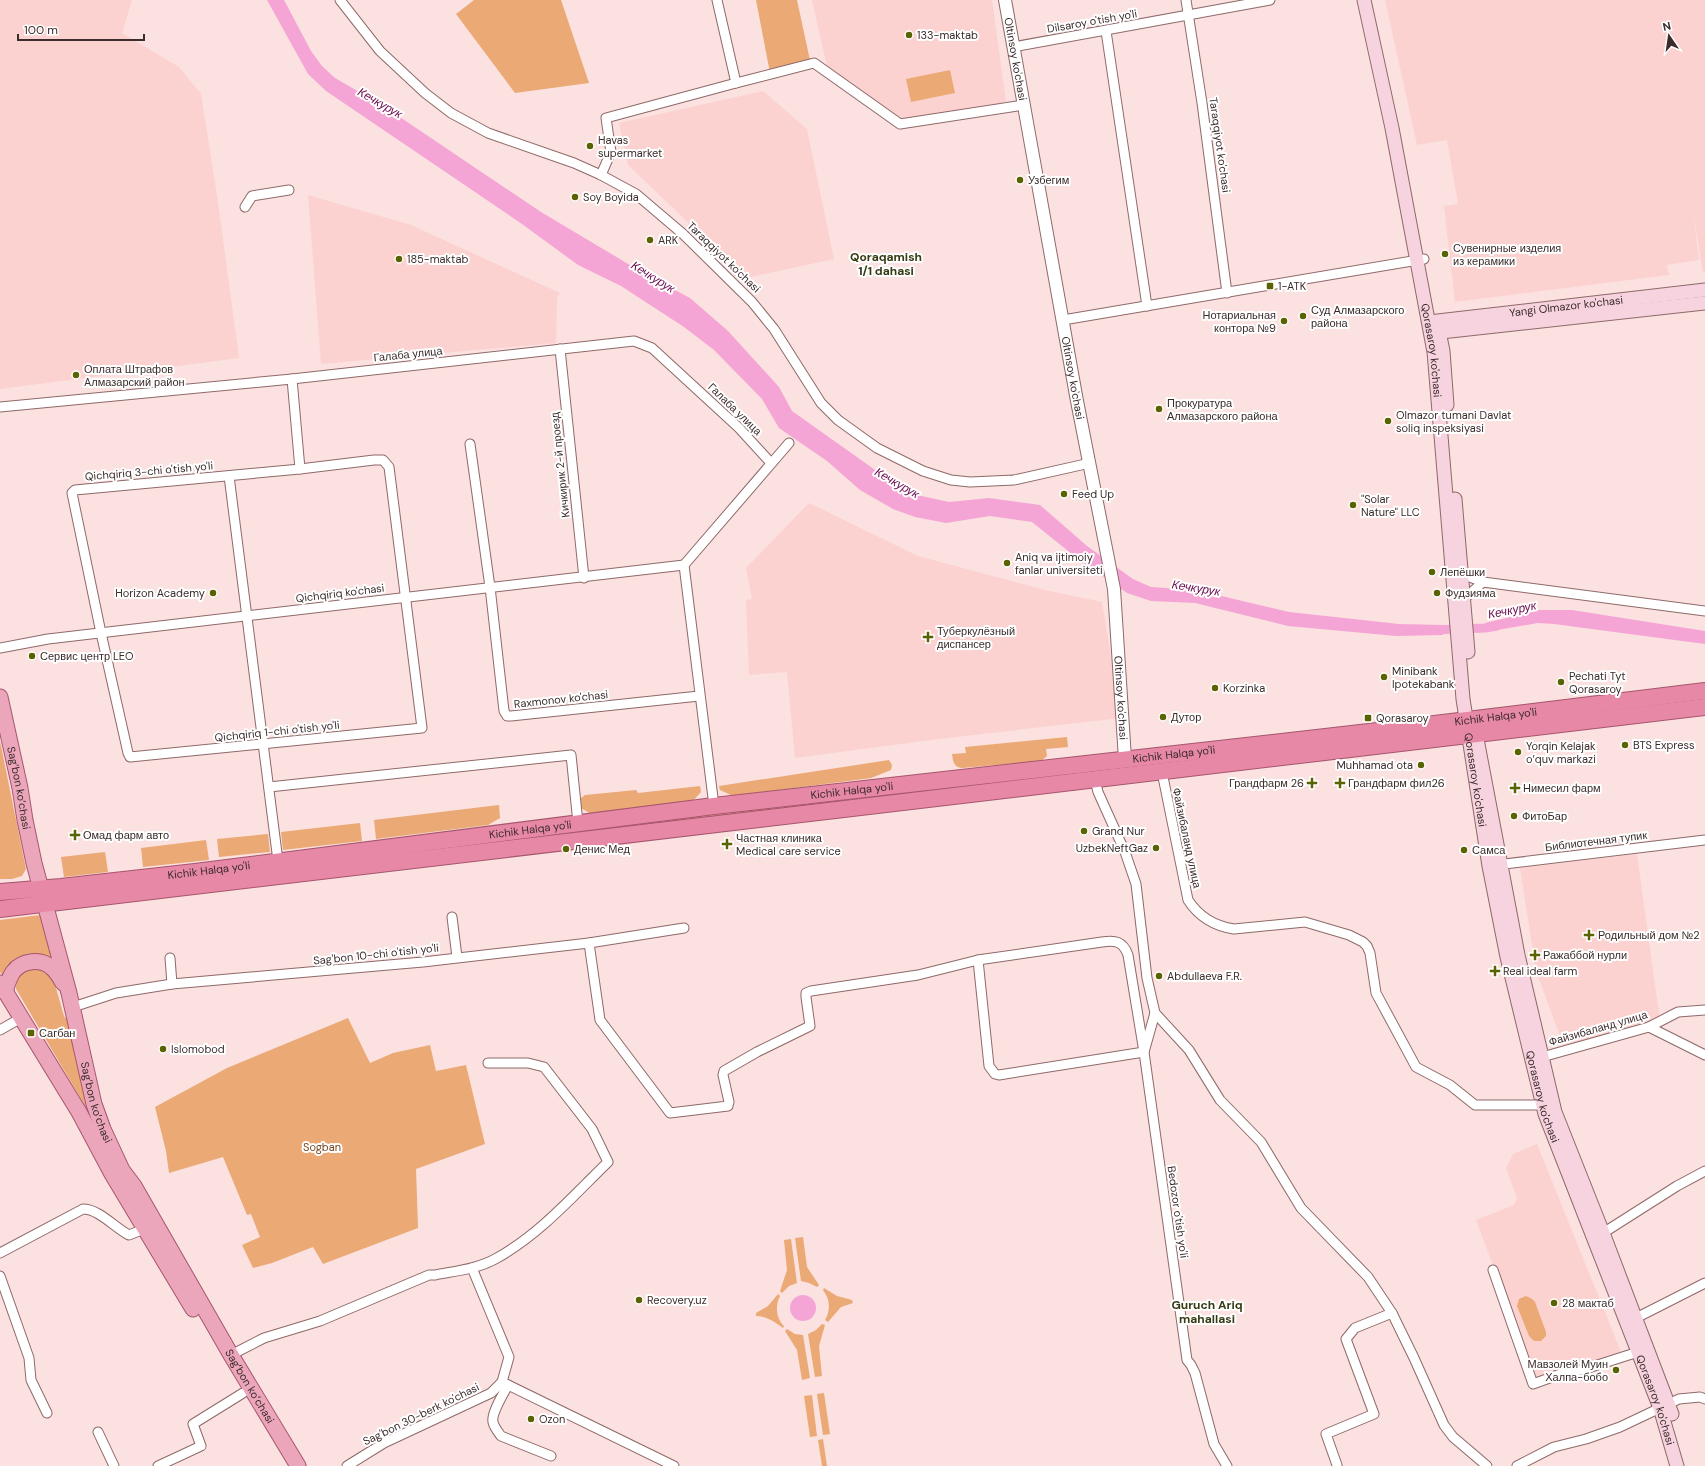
<svg xmlns="http://www.w3.org/2000/svg" width="1705" height="1466" font-family="'DM Sans',sans-serif">
<rect width="100%" height="100%" fill="#fbe1e0"/>
<!-- built -->
<g fill="#fbd2d0">
<path d="M0,0H132L122,33L179,67L201,94L218,202L239,358L0,389Z"/>
<path d="M812,0H992L1006,102L901,129L828,71Z"/>
<path d="M1385,0H1705V272H1703L1693,212L1699,260L1667,265L1669,275L1455,302L1444,206L1458,204L1447,140L1417,145Z"/>
<path d="M763,91L807,129L834,259L746,278L628,165L619,123Z"/>
<path d="M308,195L411,225L560,293L557,298L556,343L321,364Z"/>
<path d="M809,503L918,556L1045,590L1102,602L1121,718L939,739L795,758L787,672L749,675L746,600L752,599L746,568Z"/>
<path d="M1637,854L1660,1021L1564,1047L1536,971L1520,868Z"/>
<path d="M1537,1144L1621,1352L1586,1365L1564,1366L1535,1377L1476,1220L1514,1205L1517,1198L1506,1168L1513,1154Z"/>
</g>
<!-- green -->
<g fill="#eba975">
<path d="M474,0H561L589,83L515,93L456,14Z"/>
<path d="M756,0H797L811,65L770,73Z"/>
<path d="M950,70L955,93L911,102L906,79Z"/>
<path d="M1067,737L1068,747L1046,749L1047,756L1041,761L962,768C954,767 953,762 952,754L966,753L965,747Z"/>
<path d="M0,741L26,869L22,876L12,879H0Z"/>
<path d="M889,760L892,765L891,770L871,778L733,796L720,790L719,786Z"/>
<path d="M700,786L701,792L692,802L591,814L581,808L580,799L585,795L636,790L638,793Z"/>
<path d="M831,799L832,804L394,858L393,853Z"/>
<path d="M499,805L500,818L488,825L376,839L374,820Z"/>
<path d="M360,823L362,841L283,850L281,832Z"/>
<path d="M268,834L270,852L219,857L217,839Z"/>
<path d="M206,840L209,860L143,867L141,848Z"/>
<path d="M105,852L108,872L64,877L61,857Z"/>
<path d="M40,915L45,924L55,962L2,975L0,972V920Z"/>
<path d="M27,969H45L54,981L64,1016L73,1029L87,1109L16,989C16,979 20,975 27,969Z"/>
<path d="M348,1018L370,1063L393,1053L430,1045L436,1071L466,1065L485,1144L416,1169L418,1228L323,1264L313,1247L272,1263L253,1268L242,1245L260,1237L251,1214L247,1215L223,1157L169,1173L166,1151L155,1107L227,1068Z"/>
<path d="M803,1237L807,1267L819,1285L817,1287L809,1283L801,1281L795,1238Z"/>
<path d="M791,1239L797,1283L789,1286L782,1293L780,1291L787,1270L784,1240Z"/>
<path d="M824,1288L837,1296L852,1300L853,1303L841,1307L828,1322L825,1320C831,1310 830,1299 823,1290Z"/>
<path d="M778,1294L780,1296C775,1306 776,1318 784,1326L783,1328C775,1322 766,1316 756,1316V1313L768,1306Z"/>
<path d="M1526,1296L1532,1299L1535,1302L1546,1332V1336L1541,1341H1534L1529,1336L1517,1306L1519,1299Z"/>
<path d="M822,1324L825,1325L819,1346L822,1376L815,1377L808,1334L816,1330Z"/>
<path d="M787,1329L795,1334L803,1335L810,1378L802,1380L797,1350L785,1331Z"/>
<path d="M824,1393L830,1434L823,1435L817,1394Z"/>
<path d="M812,1395L817,1436L810,1437L804,1396Z"/>
<path d="M823,1439L827,1466H822L818,1440Z"/>
</g>
<!-- water -->
<g fill="#f5a5d5">
<path d="M267,0H284L311,51L322,66L335,78L385,107L541,212L645,274L690,298L728,331L779,387L792,411L902,489L917,495L949,502L989,498L1040,505L1087,546L1133,579L1151,587L1196,590L1289,612L1399,624L1443,625V635L1396,636L1288,626L1195,603L1151,601L1127,593L1078,559L1032,522L990,516L946,523L915,517L893,509L860,490L827,461L779,428L762,399L714,350L684,327L621,286L578,265L522,224L326,91L308,74Z"/>
<path d="M1539,610H1572L1705,631V644L1554,624L1538,623L1486,632L1485,623Z"/>
<circle cx="803" cy="1308" r="13"/>
</g>
<g fill="none" stroke-linecap="round" stroke-linejoin="round">
<!-- canal -->
<path stroke="#f5a5d5" stroke-width="9" d="M1432,630L1485,628L1497,626"/>
<!-- minor casing -->
<g stroke="#8e6968" stroke-width="11">
<g id="minor">
<path d="M340,0L380,51L425,93L451,113L488,133L574,163L601,175L636,194L683,234L752,302L774,329L821,403L838,420L877,448L923,471L951,480L970,482L1014,480L1090,463"/>
<path d="M717,0L736,83"/>
<path d="M1186,0L1202,103L1227,293"/>
<path d="M1106,31L1147,306"/>
<path d="M1013,47L1270,0"/>
<path d="M601,175L611,152L606,118L736,83L814,63L900,124L1024,105"/>
<path d="M245,207L252,196L289,190"/>
<path d="M1063,320L1424,259"/>
<path d="M560,349L584,578"/>
<path d="M292,379L300,469"/>
<path d="M0,407L292,379L634,341L652,348L739,428L771,463"/>
<path d="M470,444L490,587L504,711L507,716H511L699,696"/>
<path d="M374,460H383L389,467L422,728L130,757L128,753L101,633L72,493L75,490L300,469Z"/>
<path d="M229,476L278,861"/>
<path d="M1462,574L1483,582L1705,611"/>
<path d="M1464,599L1483,582"/>
<path d="M0,648L48,639L684,565"/>
<path d="M1162,772L1188,900C1199,917 1214,926 1234,929L1305,922L1349,935L1363,942L1367,946L1370,953L1376,993L1416,1067L1450,1085L1475,1105H1542"/>
<path d="M1095,780L1098,792L1125,852L1136,884L1147,978L1155,1013L1189,1050L1220,1100L1261,1142L1301,1208L1368,1277L1392,1313L1414,1358L1444,1425L1453,1437L1487,1466"/>
<path d="M269,787L571,755L578,823"/>
<path d="M714,806L684,565L789,443"/>
<path d="M1496,865L1705,840"/>
<path d="M452,917L457,957"/>
<path d="M589,943L600,1020L670,1113L728,1106L729,1102L723,1075L724,1071L757,1052L810,1026L806,997V993L811,991L918,975L978,960L1102,942C1115,940 1123,941 1128,955L1144,1052L1187,1360L1191,1365L1195,1373L1214,1444L1227,1466"/>
<path d="M170,958L172,984"/>
<path d="M978,960L989,1066L995,1074L999,1075L1144,1052L1155,1013"/>
<path d="M73,1007L116,993L172,984L423,962L589,943L684,928"/>
<path d="M1649,1027L1705,1055"/>
<path d="M0,1030L21,1018"/>
<path d="M1542,1057L1649,1027L1678,1012L1705,1010"/>
<path d="M1603,1233L1677,1186L1705,1171"/>
<path d="M0,1253L83,1209C99,1209 115,1228 129,1235L149,1227"/>
<path d="M1493,1270L1533,1384L1566,1372L1582,1370L1638,1352"/>
<path d="M0,1276L29,1358L31,1380L47,1413"/>
<path d="M1636,1318L1705,1283"/>
<path d="M231,1355L264,1338L320,1321L429,1275H435C455,1271 478,1269 497,1258C540,1234 573,1196 608,1162L592,1129L544,1067L528,1063H488"/>
<path d="M502,1382L674,1466"/>
<path d="M508,1385C504,1393 491,1413 493,1422C494,1427 498,1432 501,1436L551,1456"/>
<path d="M98,1432L114,1466"/>
<path d="M1337,1465L1326,1434L1374,1414L1346,1339L1355,1328L1392,1313"/>
<path d="M158,1466L201,1446L193,1424L243,1393"/>
<path d="M347,1466L384,1443L491,1393L502,1382L509,1357L472,1268"/>
<path d="M1517,1466L1554,1447L1586,1439L1620,1427L1679,1399L1700,1397L1705,1399"/>
</g>
</g>
<!-- tertiary casing -->
<g stroke="#8e6968" stroke-width="14">
<g id="tertiary">
<path id="s1" d="M1005,0L1077,401L1114,589L1125,759"/>
</g>
</g>
<!-- secondary casing -->
<g stroke="#8e6968" stroke-width="15">
<g id="secondary">
<path id="s2" d="M1364,0L1392,128L1434,352L1463,699L1489,866L1507,957L1545,1114L1660,1408L1677,1466"/>
<path id="s3" d="M1429,322L1705,290"/>
<path d="M1437,322L1443,351L1447,405"/>
<path d="M1432,333L1705,303"/>
<path d="M1455,499L1468,652"/>
<path d="M1477,739L1518,955L1555,1112L1603,1233L1672,1414"/>
</g>
</g>
<!-- primary casing -->
<g stroke="#a6556d" stroke-width="17">
<g id="primary">
<path id="s4" d="M0,697L20,788L25,820L34,863L69,993L94,1104L103,1129L122,1170L134,1186L231,1355L298,1466"/>
<path d="M0,983L79,1112L112,1174L193,1309"/>
<path d="M5,992C7,985 9,978 13,972C22,960 41,958 52,968C57,972 60,978 63,983"/>
</g>
</g>
<!-- trunk casing -->
<g stroke="#a6556d" stroke-width="18">
<g id="trunk">
<path id="s5" d="M0,892L61,887L195,872L714,806L1369,732L1705,691"/>
<path d="M0,909L1705,707"/>
</g>
</g>
<!-- minor -->
<use href="#minor" stroke="#fff" stroke-width="9"/>
<!-- tertiary -->
<use href="#tertiary" stroke="#fff" stroke-width="12"/>
<!-- secondary -->
<use href="#secondary" stroke="#f6d3de" stroke-width="13"/>
<!-- primary -->
<use href="#primary" stroke="#eca6bc" stroke-width="15"/>
<!-- trunk -->
<use href="#trunk" stroke="#e688a6" stroke-width="16"/>
</g>
<!-- markers -->
<g fill="#596302" stroke="#fff" stroke-width="1.5">
<circle cx="909" cy="35" r="4"/>
<circle cx="590" cy="146" r="4"/>
<circle cx="1020" cy="180" r="4"/>
<circle cx="575" cy="197" r="4"/>
<circle cx="650" cy="240" r="4"/>
<circle cx="1445" cy="254" r="4"/>
<circle cx="399" cy="259" r="4"/>
<rect x="1266" y="282" width="8" height="8" rx="2"/>
<circle cx="1303" cy="316" r="4"/>
<circle cx="1284" cy="321" r="4"/>
<circle cx="76" cy="375" r="4"/>
<circle cx="1159" cy="409" r="4"/>
<circle cx="1388" cy="421" r="4"/>
<circle cx="1064" cy="494" r="4"/>
<circle cx="1353" cy="505" r="4"/>
<circle cx="1007" cy="563" r="4"/>
<circle cx="1432" cy="572" r="4"/>
<circle cx="213" cy="593" r="4"/>
<circle cx="1437" cy="593" r="4"/>
<path d="M926 631h4v4h4v4h-4v4h-4v-4h-4v-4h4z"/>
<circle cx="32" cy="656" r="4"/>
<circle cx="1384" cy="677" r="4"/>
<circle cx="1561" cy="682" r="4"/>
<circle cx="1215" cy="688" r="4"/>
<circle cx="1163" cy="717" r="4"/>
<rect x="1364" y="714" width="8" height="8" rx="2"/>
<circle cx="1625" cy="745" r="4"/>
<circle cx="1518" cy="752" r="4"/>
<circle cx="1421" cy="765" r="4"/>
<path d="M1310 777h4v4h4v4h-4v4h-4v-4h-4v-4h4z"/>
<path d="M1338 777h4v4h4v4h-4v4h-4v-4h-4v-4h4z"/>
<path d="M1513 782h4v4h4v4h-4v4h-4v-4h-4v-4h4z"/>
<circle cx="1514" cy="816" r="4"/>
<circle cx="1084" cy="831" r="4"/>
<path d="M73 829h4v4h4v4h-4v4h-4v-4h-4v-4h4z"/>
<path d="M725 838h4v4h4v4h-4v4h-4v-4h-4v-4h4z"/>
<circle cx="1156" cy="848" r="4"/>
<circle cx="566" cy="849" r="4"/>
<circle cx="1464" cy="850" r="4"/>
<path d="M1587 929h4v4h4v4h-4v4h-4v-4h-4v-4h4z"/>
<path d="M1533 949h4v4h4v4h-4v4h-4v-4h-4v-4h4z"/>
<path d="M1493 965h4v4h4v4h-4v4h-4v-4h-4v-4h4z"/>
<circle cx="1159" cy="976" r="4"/>
<rect x="27" y="1029" width="8" height="8" rx="2"/>
<circle cx="163" cy="1049" r="4"/>
<circle cx="639" cy="1300" r="4"/>
<circle cx="1554" cy="1303" r="4"/>
<circle cx="1616" cy="1370" r="4"/>
<circle cx="531" cy="1419" r="4"/>
</g>
<g text-anchor="middle" dominant-baseline="central" stroke-width="4" stroke-linejoin="round" paint-order="stroke">
<!-- street labels -->
<g font-size="11" fill="#3b2b2b" stroke="#fff">
<text transform="translate(1092 21) rotate(-10)">Dilsaroy o'tish yo'li</text>
<text stroke="none"><textPath href="#s1" startOffset="60">Oltinsoy ko'chasi</textPath></text>
<text transform="translate(1220 145) rotate(82)">Taraqqiyot ko'chasi</text>
<text transform="translate(724 257) rotate(44)">Taraqqiyot ko'chasi</text>
<text stroke="none"><textPath href="#s3" startOffset="138">Yangi Olmazor ko'chasi</textPath></text>
<text stroke="none"><textPath href="#s2" startOffset="357">Qorasaroy ko'chasi</textPath></text>
<text transform="translate(408 354) rotate(-6)">Галаба улица</text>
<text stroke="none"><textPath href="#s1" startOffset="384">Oltinsoy ko'chasi</textPath></text>
<text transform="translate(735 409) rotate(44)">Галаба улица</text>
<text transform="translate(560 465) rotate(-96)">Кичкирик 2-й проезд</text>
<text transform="translate(149 471) rotate(-5)">Qichqiriq 3-chi o'tish yo'li</text>
<text transform="translate(340 593) rotate(-7)">Qichqiriq ko'chasi</text>
<text stroke="none"><textPath href="#s1" startOffset="708">Oltinsoy ko'chasi</textPath></text>
<text transform="translate(561 699) rotate(-6)">Raxmonov ko'chasi</text>
<text stroke="none"><textPath href="#s5" startOffset="1506">Kichik Halqa yo'li</textPath></text>
<text transform="translate(277 731) rotate(-6)">Qichqiriq 1-chi o'tish yo'li</text>
<text stroke="none"><textPath href="#s5" startOffset="1182">Kichik Halqa yo'li</textPath></text>
<text stroke="none"><textPath href="#s2" startOffset="789">Qorasaroy ko'chasi</textPath></text>
<text stroke="none"><textPath href="#s4" startOffset="93">Sag’bon ko’chasi</textPath></text>
<text stroke="none"><textPath href="#s5" startOffset="858">Kichik Halqa yo'li</textPath></text>
<text stroke="none"><textPath href="#s5" startOffset="534">Kichik Halqa yo'li</textPath></text>
<text transform="translate(1187 838) rotate(78)">Файзибаланд улица</text>
<text transform="translate(1596 841) rotate(-7)">Библиотечная тупик</text>
<text stroke="none"><textPath href="#s5" startOffset="210">Kichik Halqa yo'li</textPath></text>
<text transform="translate(376 954) rotate(-6)">Sag'bon 10-chi o'tish yo'li</text>
<text transform="translate(1598 1028) rotate(-16)">Файзибаланд улица</text>
<text stroke="none"><textPath href="#s2" startOffset="1113">Qorasaroy ko'chasi</textPath></text>
<text stroke="none"><textPath href="#s4" startOffset="417">Sag’bon ko’chasi</textPath></text>
<text transform="translate(1178 1212) rotate(82)">Bedozor o'tish yo'li</text>
<text stroke="none"><textPath href="#s4" startOffset="741">Sag’bon ko’chasi</textPath></text>
<text stroke="none"><textPath href="#s2" startOffset="1437">Qorasaroy ko'chasi</textPath></text>
<text transform="translate(421 1414) rotate(-26)">Sag'bon 30-berk ko'chasi</text>
</g>
<!-- poi labels -->
<g font-size="11" fill="#3b2b2b" stroke="#fff" text-anchor="start">
<text x="917" y="35">133-maktab</text>
<text x="598" y="140">Havas<tspan x="598" dy="13">supermarket</tspan></text>
<text x="1028" y="180">Узбегим</text>
<text x="583" y="197">Soy Boyida</text>
<text x="658" y="240">ARK</text>
<text x="1453" y="248">Сувенирные изделия<tspan x="1453" dy="13">из керамики</tspan></text>
<text x="407" y="259">185-maktab</text>
<text x="1278" y="286">1-ATK</text>
<text x="1311" y="310">Суд Алмазарского<tspan x="1311" dy="13">района</tspan></text>
<text x="1276" y="315" text-anchor="end">Нотариальная<tspan x="1276" dy="13">контора №9</tspan></text>
<text x="84" y="369">Оплата Штрафов<tspan x="84" dy="13">Aлмазарский район</tspan></text>
<text x="1167" y="403">Прокуратура<tspan x="1167" dy="13">Алмазарского района</tspan></text>
<text x="1396" y="415">Olmazor tumani Davlat<tspan x="1396" dy="13">soliq inspeksiyasi</tspan></text>
<text x="1072" y="494">Feed Up</text>
<text x="1361" y="499">"Solar<tspan x="1361" dy="13">Nature" LLC</tspan></text>
<text x="1015" y="557">Aniq va ijtimoiy<tspan x="1015" dy="13">fanlar universiteti</tspan></text>
<text x="1440" y="572">Лепёшки</text>
<text x="205" y="593" text-anchor="end">Horizon Academy</text>
<text x="1445" y="593">Фудзияма</text>
<text x="937" y="631">Туберкулёзный<tspan x="937" dy="13">диспансер</tspan></text>
<text x="40" y="656">Сервис центр LEO</text>
<text x="1392" y="671">Minibank<tspan x="1392" dy="13">Ipotekabank</tspan></text>
<text x="1569" y="676">Pechati Tyt<tspan x="1569" dy="13">Qorasaroy</tspan></text>
<text x="1223" y="688">Korzinka</text>
<text x="1171" y="717">Дутор</text>
<text x="1376" y="718">Qorasaroy</text>
<text x="1633" y="745">BTS Express</text>
<text x="1526" y="746">Yorqin Kelajak<tspan x="1526" dy="13">o’quv markazi</tspan></text>
<text x="1413" y="765" text-anchor="end">Muhhamad ota</text>
<text x="1304" y="783" text-anchor="end">Грандфарм 26</text>
<text x="1348" y="783">Грандфарм фил26</text>
<text x="1523" y="788">Нимесил фарм</text>
<text x="1522" y="816">ФитоБар</text>
<text x="1092" y="831">Grand Nur</text>
<text x="83" y="835">Омад фарм авто</text>
<text x="736" y="838">Частная клиника<tspan x="736" dy="13">Medical care service</tspan></text>
<text x="1148" y="848" text-anchor="end">UzbekNeftGaz</text>
<text x="574" y="849">Денис Мед</text>
<text x="1472" y="850">Самса</text>
<text x="1598" y="935">Родильный дом №2</text>
<text x="1543" y="955">Ражаббой нурли</text>
<text x="1503" y="971">Real ideal farm</text>
<text x="1167" y="976">Abdullaeva F.R.</text>
<text x="39" y="1033">Сагбан</text>
<text x="171" y="1049">Islomobod</text>
<text x="647" y="1300">Recovery.uz</text>
<text x="1562" y="1303">28 мактаб</text>
<text x="1608" y="1364" text-anchor="end">Мавзолей Муин<tspan x="1608" dy="13">Халпа-бобо</tspan></text>
<text x="539" y="1419">Ozon</text>
</g>
<!-- park labels -->
<g font-size="11" fill="#76471d" stroke="#fff">
<text x="322" y="1147">Sogban</text>
</g>
<!-- water labels -->
<g font-size="12" font-style="italic" fill="#6b0d50" stroke="#fff">
<text transform="translate(380 103) rotate(30)">Кечкурук</text>
<text transform="translate(653 277) rotate(32)">Кечкурук</text>
<text transform="translate(897 483) rotate(30)">Кечкурук</text>
<text transform="translate(1196 588) rotate(9)">Кечкурук</text>
<text transform="translate(1512 610) rotate(-11)">Кечкурук</text>
</g>
<!-- neighbourhood labels -->
<g font-size="12" font-weight="bold" fill="#343a12" stroke="#fff">
<text x="886" y="257">Qoraqamish<tspan x="886" dy="14">1/1 dahasi</tspan></text>
<text x="1207" y="1305">Guruch Ariq<tspan x="1207" dy="14">mahallasi</tspan></text>
</g>
</g>
<!-- north arrow -->
<g transform="translate(1669 36) rotate(347)" stroke="#ffffff" stroke-width="3" paint-order="stroke">
<path d="M0-3L7 15L0 10L-7 15Z" fill="#3b2b2b"/>
<text y="-6" font-size="11" font-weight="bold" text-anchor="middle" fill="#3b2b2b">N</text>
</g>
<!-- scale -->
<path d="M18 34v6h126v-6" fill="none" stroke="#3b2b2b" stroke-width="2"/>
<text x="24" y="34" font-size="12" fill="#3b2b2b" stroke="#ffffff" stroke-width="3" paint-order="stroke">100 m</text>
</svg>
